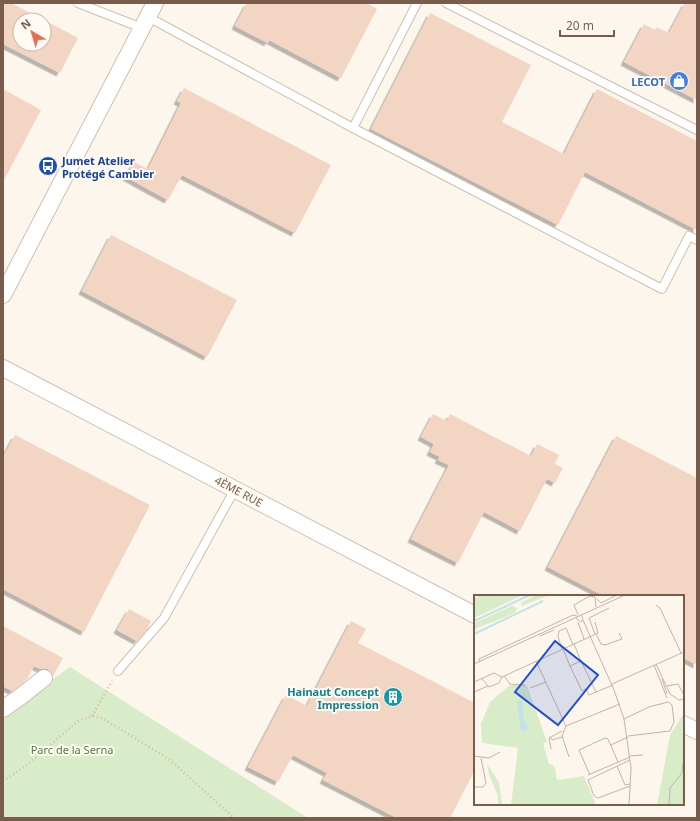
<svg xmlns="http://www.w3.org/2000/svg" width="700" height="821" font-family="'Noto Sans',sans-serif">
<defs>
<filter id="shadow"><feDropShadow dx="-3.5" dy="3.5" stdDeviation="0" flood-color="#0004"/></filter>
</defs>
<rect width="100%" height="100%" fill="#fdf6ec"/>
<!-- green -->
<path fill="#d8ecc9" d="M70,667L308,818H3V709L44,678L53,679Z"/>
<!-- building -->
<g fill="#f3d5c3" filter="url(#shadow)">
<path d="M3,3H11L43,20H20V44H44V20L78,38L60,73L3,44Z"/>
<path d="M247,3H366L377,9L341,78L269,40L268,43L235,26Z"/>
<path d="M685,3H697V100L624,62L644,24L655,30L656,27L669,33Z"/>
<path d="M430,13L531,65L502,122L564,154L597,89L697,141V230L585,172L558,225L371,129Z"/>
<path d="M184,88L331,165L295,233L182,175L168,200L126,177L134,162L148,169L181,103L177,101Z"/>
<path d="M3,89L41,110L3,182Z"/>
<path d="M111,235L237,300L207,357L82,291Z"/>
<path d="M433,414L447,421L450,414L531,456L537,444L559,455L555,464L563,468L555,483L547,479L520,531L484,512L458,563L411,539L449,465L438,460L440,457L430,452L434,444L421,437Z"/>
<path d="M15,435L150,505L84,632L3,589V457Z"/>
<path d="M616,436L697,478V665L683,658V596H604L548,567Z"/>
<path d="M129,609L151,621L147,630L137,641L117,630Z"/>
<path d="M351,621L366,629L358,643L475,703V770L450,818H397L323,780L327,773L293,755L278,782L248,767L286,695L307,706Z"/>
<path d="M3,626L63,658L53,676L48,669H41L34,666L27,679L12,691L3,686Z"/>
</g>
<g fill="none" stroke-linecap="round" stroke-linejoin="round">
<!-- service casing -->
<g stroke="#d1beb0" stroke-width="10">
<g id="service">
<path d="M78,3L142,28"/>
<path d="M446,3L697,130"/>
<path d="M148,17L353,128L417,3"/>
<path d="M353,128L662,289L689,236L697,240"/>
<path d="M118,671L164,618L235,489"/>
</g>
</g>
<!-- minor casing -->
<g stroke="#d1beb0" stroke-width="18">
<g id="minor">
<path d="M3,295L155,3"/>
<path d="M3,368L475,615"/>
<path d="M3,709L20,697L44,678"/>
<path d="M683,724L697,731"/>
</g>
</g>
<!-- path -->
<g stroke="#d9b8a5" stroke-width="2.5" stroke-dasharray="1 3" stroke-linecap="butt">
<path d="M92,716L112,681"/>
<path d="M3,781L26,766L78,721L92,716L102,718L169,759L234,818"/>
</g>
<!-- service -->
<use href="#service" stroke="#fff" stroke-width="8"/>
<!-- minor -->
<use href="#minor" stroke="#fff" stroke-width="16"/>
</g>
<!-- icons -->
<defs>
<g id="shop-disc" transform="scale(1)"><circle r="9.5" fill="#3f7fe0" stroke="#fffaf3"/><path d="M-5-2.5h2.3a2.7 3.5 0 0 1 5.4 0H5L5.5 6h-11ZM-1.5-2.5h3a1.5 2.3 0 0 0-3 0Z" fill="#fff"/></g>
<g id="bus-disc" transform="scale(1)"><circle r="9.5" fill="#1a4fb4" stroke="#fffaf3"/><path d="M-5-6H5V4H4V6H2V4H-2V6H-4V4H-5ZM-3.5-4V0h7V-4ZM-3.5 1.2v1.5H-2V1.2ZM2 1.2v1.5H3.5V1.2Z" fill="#fff"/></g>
<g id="building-disc" transform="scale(1)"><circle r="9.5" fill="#0f9aa8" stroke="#fffaf3"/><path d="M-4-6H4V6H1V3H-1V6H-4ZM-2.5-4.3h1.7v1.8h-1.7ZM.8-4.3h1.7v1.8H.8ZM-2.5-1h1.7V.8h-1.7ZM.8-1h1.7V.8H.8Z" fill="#fff"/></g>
</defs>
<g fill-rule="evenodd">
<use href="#shop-disc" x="679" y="81"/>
<use href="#bus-disc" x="48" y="166"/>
<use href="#building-disc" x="393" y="697"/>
</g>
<g text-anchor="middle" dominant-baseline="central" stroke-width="4" stroke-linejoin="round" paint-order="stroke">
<!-- shop labels -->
<g font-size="11" font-weight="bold" fill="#366cbe" stroke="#fffaf3" text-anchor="end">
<text x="665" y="81">LECOT</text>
</g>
<!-- transit labels -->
<g font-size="11" font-weight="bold" fill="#164399" stroke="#fffaf3" text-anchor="start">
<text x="62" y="160">Jumet Atelier<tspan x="62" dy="13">Protégé Cambier</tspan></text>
</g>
<!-- street labels -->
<g font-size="11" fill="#7a5c4d" stroke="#fffaf3">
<text transform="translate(239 491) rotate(28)">4ÈME RUE</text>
</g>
<!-- culture labels -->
<g font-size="11" font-weight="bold" fill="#0d838f" stroke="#fffaf3" text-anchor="end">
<text x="379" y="691">Hainaut Concept<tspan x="379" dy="13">Impression</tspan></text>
</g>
<!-- park labels -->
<g font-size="11" fill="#537a41" stroke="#fffaf3">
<text x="72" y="749">Parc de la Serna</text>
</g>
</g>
<!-- overview -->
<g transform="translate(474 595)">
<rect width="210" height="210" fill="#fdf6ec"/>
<path d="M7,0H49L0,23V3ZM62,0H76L47,11L48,7ZM38,11L43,13L41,18L3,33L0,37V28ZM36,90H53L73,147L69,148L75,169L79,170L82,176V182L84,185L110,181L122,210H37L44,153L8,148L7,129L16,107ZM210,118V210H183L196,140ZM13,169L25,187L28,210H24V201L15,180Z" fill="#d8ecc9"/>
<path d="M43,106H48L50,127L56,133L47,137Z" fill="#bfe3e8"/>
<path fill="none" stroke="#bfe3e8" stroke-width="2" d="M0,26L56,0M0,39L69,6"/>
<path fill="none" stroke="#c5b3a7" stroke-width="1" d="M123,4L127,8L143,0M182,10L186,13L207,58M104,20L100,10L116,1L121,2L122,12M102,23L107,27L109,24L107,20M109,25L140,95L150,124L157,173L155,210M104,27L110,44M121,39L115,23L135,13M122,39L127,49L131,50L148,44L145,38M66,41L80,35M100,49L107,66M88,54L84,41L85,36L92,33L99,50M89,54L96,71L107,66L122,97M6,66L5,64L99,20L103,21M62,66L92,131L146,109M0,69L151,0M182,69L196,99L205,105L210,104M180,70L193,103M96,71L108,96L112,94L115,100L139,90M30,81L36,89L51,90M28,82L124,38L121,27M8,84L15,92L25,88L28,82M188,84L193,99M0,87L20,78L28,82M138,89L210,57M193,91L204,89L210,100M56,93L72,87M0,97L14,91M150,124L175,112L194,107L198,110L200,127L196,136L154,141M92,131L88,141L95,162M76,142L78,145L88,142M137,150L154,142M77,154L75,143L88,136M0,161L15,163L26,157M156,161L169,160M143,171L151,190L156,189M114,180L156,162M116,180L105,155L131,143L134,144L144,167M156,191L124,203L120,201L114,185L156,165M0,192H9L12,188L7,163M195,210L196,193L208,178L209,168"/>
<path fill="#1d4ed8" fill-opacity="0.15" stroke="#1d4ed8" stroke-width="2" d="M81,46L124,80L84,130L41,97Z"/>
<rect width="210" height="210" fill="none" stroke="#7a5c4d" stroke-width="2"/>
</g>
<!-- border -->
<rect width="700" height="821" fill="none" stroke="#7a5c4d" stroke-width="8"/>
<!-- north arrow -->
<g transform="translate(32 32) rotate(322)"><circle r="19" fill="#fffaf3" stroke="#cabbb1"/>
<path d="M0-3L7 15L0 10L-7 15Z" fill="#e76f51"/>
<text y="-6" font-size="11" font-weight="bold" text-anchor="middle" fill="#7a5c4d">N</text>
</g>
<!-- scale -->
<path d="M560 30v6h54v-6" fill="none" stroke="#7a5c4d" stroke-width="2"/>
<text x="566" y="30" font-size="12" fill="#7a5c4d" stroke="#fffaf3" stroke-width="3" paint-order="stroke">20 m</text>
</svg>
